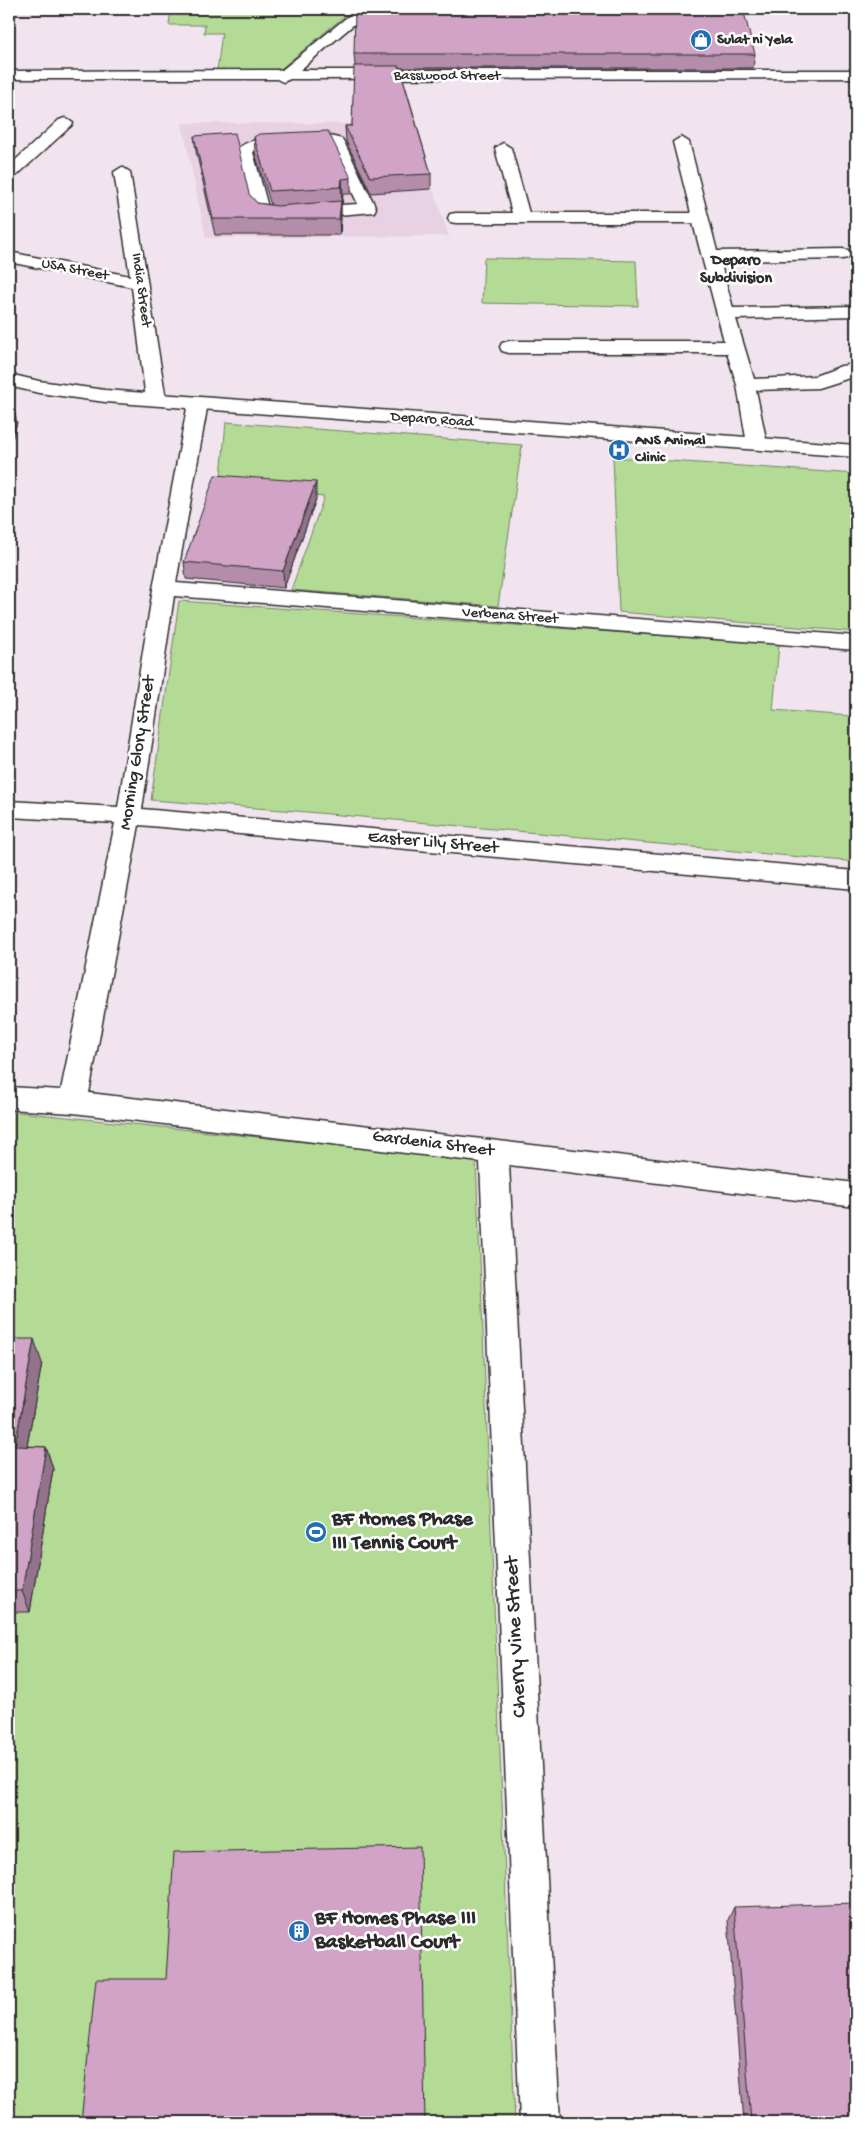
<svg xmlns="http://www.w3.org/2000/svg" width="865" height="2131" font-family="'Gochi Hand',sans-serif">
<rect width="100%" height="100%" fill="#f1e4ee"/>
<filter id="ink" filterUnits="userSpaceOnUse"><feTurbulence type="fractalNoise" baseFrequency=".02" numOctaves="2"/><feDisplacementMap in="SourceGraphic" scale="10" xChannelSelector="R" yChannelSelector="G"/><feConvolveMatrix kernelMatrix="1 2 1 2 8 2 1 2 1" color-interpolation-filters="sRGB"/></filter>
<g filter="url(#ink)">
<!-- built -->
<path fill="#e7d1e2" d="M182,123L410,124L449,236L206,238Z"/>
<!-- green -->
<g fill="#b4db96" stroke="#708360">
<path d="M171,9H353L277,72L217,71L222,33H204L205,25H169Z"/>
<path d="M484,258L636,261L638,306L482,303Z"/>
<path d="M226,422L522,445L498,606L291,590L324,497L220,487Z"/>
<path d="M613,457L856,474V632L619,612Z"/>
<path d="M179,601L779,644L773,710L851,716V745L856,746V862L296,811L151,800Z"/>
<path d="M9,1111L476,1160L515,2122H9Z"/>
</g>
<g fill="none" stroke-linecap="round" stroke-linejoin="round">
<!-- service casing -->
<g stroke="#2b2b2b" stroke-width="3">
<g id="service">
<path d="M65,118L73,123L71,126L15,177L9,179V166L59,120Z"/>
<path d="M322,134L342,139L344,142L376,208L374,212L278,220L260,218L252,209L237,150C248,134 302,136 322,134ZM322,144L330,145L358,204L271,209L268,207L253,152L260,148Z"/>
</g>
</g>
<!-- minor casing -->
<g stroke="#2b2b2b" stroke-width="3">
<g id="minor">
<path d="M357,9H372L300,70H856V78L290,79L283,82L277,79H9V71L282,70Z"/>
<path d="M681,137L689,142L717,251L842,249L848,250L851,254L848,258L842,259L720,261L733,308L856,306V316L736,319L754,379L815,376L841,366L856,364V376L818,388L756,390L767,444L764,448H750L747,444L737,385L727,353H509L502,351L500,347L502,343L509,341H724L693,223H456L450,222L448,218L450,214L456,213H512L495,148L503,143L511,148L529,213H691L673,142Z"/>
<path d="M122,167L130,172L166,400L163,404H149L146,400L132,287L9,262V252L130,276L114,172Z"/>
<path d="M198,397L205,399L208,403L176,583L856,636V650L174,596L142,809L856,871V889L139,825L89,1093L856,1183V1207L509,1165L560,2122H520L480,1162L73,1113L9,1109V1087L61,1090L115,823L9,817V801L118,807L153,589L188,403L191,399Z"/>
</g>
</g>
<!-- secondary casing -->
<g stroke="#2b2b2b" stroke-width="3">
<path id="secondary" d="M9,374L39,381L105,390L856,445V457L105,402L39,393L9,386Z"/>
</g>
<!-- service -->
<use href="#service" fill="#fff" fill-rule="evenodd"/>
<!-- minor -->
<use href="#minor" fill="#fff" fill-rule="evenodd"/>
<!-- secondary -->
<use href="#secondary" fill="#fff" fill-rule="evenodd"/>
</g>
<!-- wall -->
<g fill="#b48dab" stroke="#2b2b2b">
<path d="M383,12L755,54L753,68H400L431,174V189L371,193L346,141L345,126H352L355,66L354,54Z"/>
<path d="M194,136L257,203L271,205L255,153L254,137L351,178V194H343L342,203H341V217L340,235H215L196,151Z"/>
<path d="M316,499L284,588L186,579L184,562Z"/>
<path d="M9,1339L42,1363L27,1446L46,1447L53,1469L30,1612H9Z"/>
<path d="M734,1907L856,2122H744L728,1920Z"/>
</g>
<!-- shaded-wall -->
<g fill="#92738b" stroke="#2b2b2b">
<path d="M342,179L343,194L342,203L341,187Z"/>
<path d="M341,201V217L340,235L339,219Z"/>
<path d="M14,410L17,423L9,448V427Z"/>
<path d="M316,482V499L284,588L283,571Z"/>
<path d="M34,1339L42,1363L23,1468L15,1446Z"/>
<path d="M46,1447L53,1469L30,1612L22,1591Z"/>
</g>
<!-- building -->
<g fill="#d1a4c7" stroke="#2b2b2b">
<path d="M358,9H382L383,14V9H743L755,54H354L355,11Z"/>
<path d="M354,66H399L431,174L370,177L345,126H352Z"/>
<path d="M328,131L351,178L342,179L341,187L270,191L254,137L259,134Z"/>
<path d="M235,133L249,194L257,203L277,206L341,201L339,219H213L194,136Z"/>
<path d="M9,408L14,410L9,427Z"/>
<path d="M215,475L316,482L283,571L184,562Z"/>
<path d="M9,1339H34L15,1446L46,1447L22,1591H9Z"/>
<path d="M420,1847L425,2122H81L96,1979H166L174,1852Z"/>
<path d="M856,1903V2122H751L734,1907Z"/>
</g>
</g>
<!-- icons -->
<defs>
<g id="shop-disc" transform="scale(1.125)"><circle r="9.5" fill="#1f6fb2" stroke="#fff"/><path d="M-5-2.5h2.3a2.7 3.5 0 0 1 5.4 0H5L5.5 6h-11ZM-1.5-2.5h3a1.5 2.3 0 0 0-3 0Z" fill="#fff"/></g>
<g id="hospital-disc" transform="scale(1.125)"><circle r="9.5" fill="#1f6fb2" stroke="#fff"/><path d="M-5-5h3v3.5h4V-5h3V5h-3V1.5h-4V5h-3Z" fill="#fff"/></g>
<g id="stadium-disc" transform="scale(1.125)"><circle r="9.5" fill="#1f6fb2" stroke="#fff"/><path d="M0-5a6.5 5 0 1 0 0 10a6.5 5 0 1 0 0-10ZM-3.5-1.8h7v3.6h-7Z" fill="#fff"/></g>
<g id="building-disc" transform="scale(1.125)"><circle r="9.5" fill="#1f6fb2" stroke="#fff"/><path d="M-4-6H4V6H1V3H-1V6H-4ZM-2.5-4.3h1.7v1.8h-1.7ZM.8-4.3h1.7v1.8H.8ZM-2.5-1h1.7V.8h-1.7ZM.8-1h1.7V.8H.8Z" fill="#fff"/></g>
</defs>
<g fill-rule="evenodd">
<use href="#shop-disc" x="701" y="40"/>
<use href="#hospital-disc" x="619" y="450"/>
<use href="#stadium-disc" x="316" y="1532"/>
<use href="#building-disc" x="299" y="1931"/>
</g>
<g text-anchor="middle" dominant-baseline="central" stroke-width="5" stroke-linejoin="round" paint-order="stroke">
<!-- far-poi labels -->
<g font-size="15" font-weight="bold" fill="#2b2b2b" stroke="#fff" text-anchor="start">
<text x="717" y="40">Sulat ni Yela</text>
<text x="635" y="441">ANS Animal<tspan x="635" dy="17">Clinic</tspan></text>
</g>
<!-- far-street labels -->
<g font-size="15" fill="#2b2b2b" stroke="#fff">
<text x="447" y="76">Basswood Street</text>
<text transform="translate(75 270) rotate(11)">USA Street</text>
<text transform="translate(141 290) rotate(82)">India Street</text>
<text transform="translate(432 420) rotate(4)">Deparo Road</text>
<text transform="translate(510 616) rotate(4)">Verbena Street</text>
</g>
<!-- far-neighbourhood labels -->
<g font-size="16" font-weight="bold" fill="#2b2b2b" stroke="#fff">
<text x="736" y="261">Deparo<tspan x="736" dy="18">Subdivision</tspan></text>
</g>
<!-- street labels -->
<g font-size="18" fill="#2b2b2b" stroke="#fff">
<text transform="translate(138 753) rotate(-81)">Morning Glory Street</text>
<text transform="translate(433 843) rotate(5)">Easter Lily Street</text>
<text transform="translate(433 1144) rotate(7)">Gardenia Street</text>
</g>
<!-- near-poi labels -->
<g font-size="21" font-weight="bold" fill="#2b2b2b" stroke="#fff" text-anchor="start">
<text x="332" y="1520">BF Homes Phase<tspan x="332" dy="24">III Tennis Court</tspan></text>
<text x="315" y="1919">BF Homes Phase III<tspan x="315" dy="24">Basketball Court</tspan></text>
</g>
<!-- near-street labels -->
<g font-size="21" fill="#2b2b2b" stroke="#fff">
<text transform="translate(517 1637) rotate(-93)">Cherry Vine Street</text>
</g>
</g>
<!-- margin -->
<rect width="865" height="2131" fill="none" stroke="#fff" stroke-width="30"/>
<rect x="15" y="15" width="835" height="2101" fill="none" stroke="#2b2b2b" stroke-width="2" filter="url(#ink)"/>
</svg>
